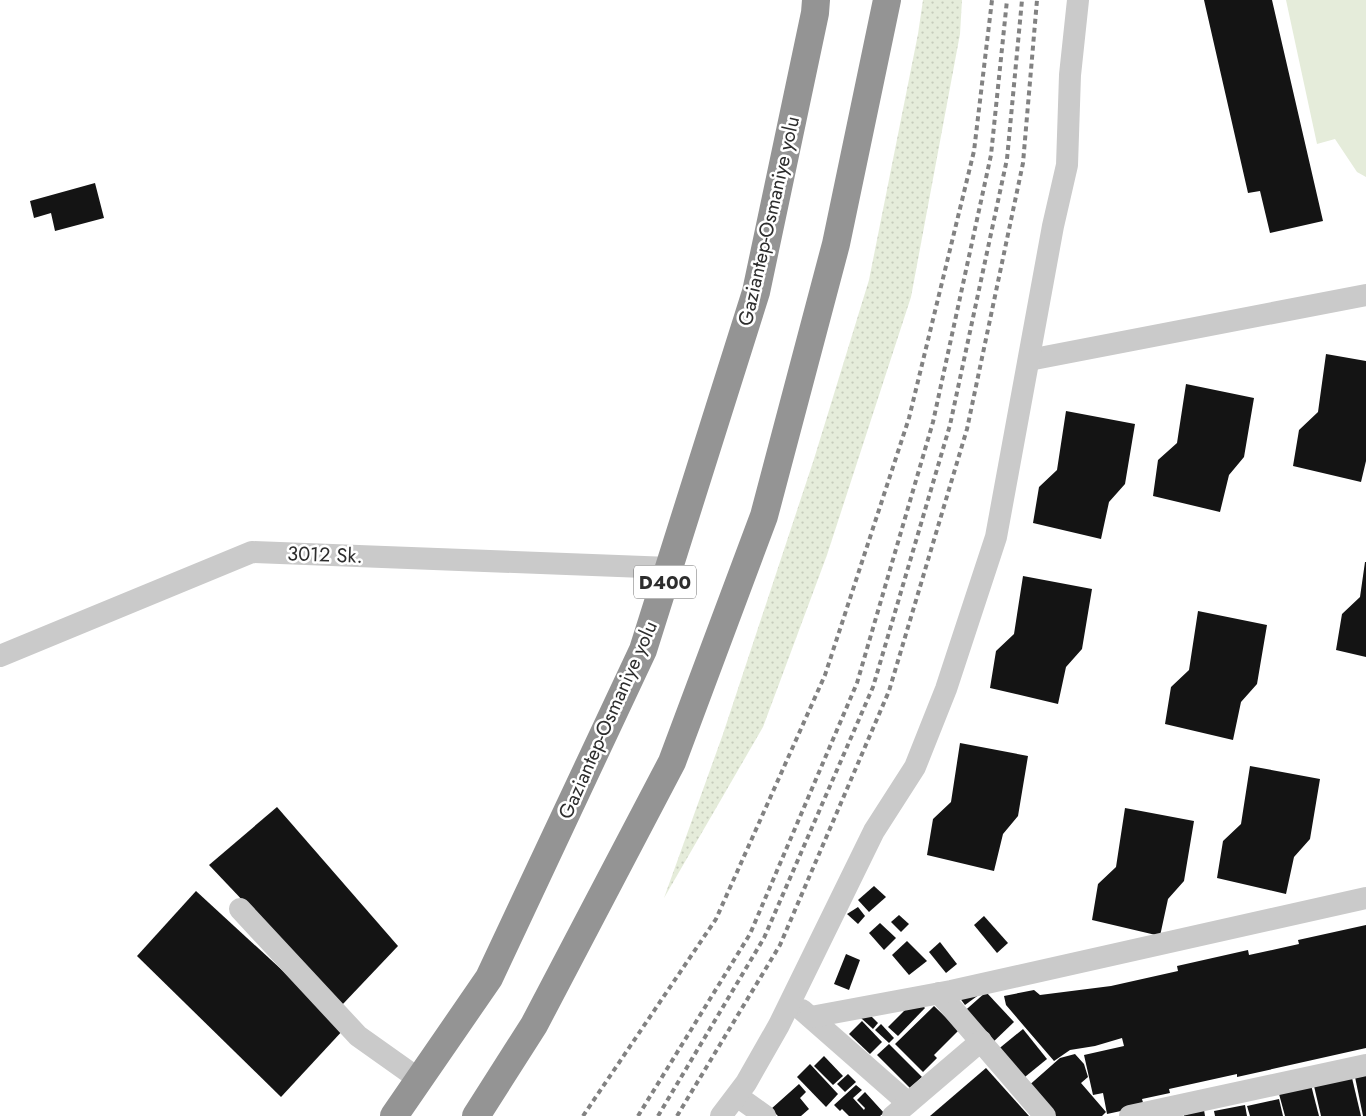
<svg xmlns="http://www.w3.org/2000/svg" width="1366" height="1116" font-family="Jost,sans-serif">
<defs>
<pattern id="grass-dots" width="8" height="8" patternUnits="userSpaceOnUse" patternTransform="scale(1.25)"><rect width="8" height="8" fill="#e5ecda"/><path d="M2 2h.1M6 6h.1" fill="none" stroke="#c5cbbb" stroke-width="1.8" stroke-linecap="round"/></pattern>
</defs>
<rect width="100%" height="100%" fill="#fff"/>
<!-- grass -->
<path fill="url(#grass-dots)" d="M923,0H962L960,34L911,297L827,555L763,727L664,898L723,734L814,459L869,280L918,34Z"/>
<!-- pitch -->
<path fill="#e5ecda" d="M1286,0H1366V177L1357,172L1335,139L1317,144Z"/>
<!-- building -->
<g fill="#141414">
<path d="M1204,0H1272L1323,221L1270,233L1260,191L1248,193Z"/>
<path d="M95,183L104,218L55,231L51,213L34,218L30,201Z"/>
<path d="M1326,354L1366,361V461L1361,482L1293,466L1299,430L1318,412Z"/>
<path d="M1186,384L1254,398L1244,457L1229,475L1220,512L1153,496L1158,460L1177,443Z"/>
<path d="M1066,411L1135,424L1125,484L1109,502L1101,539L1033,523L1039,487L1057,470Z"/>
<path d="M1365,562H1366V657L1336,650L1342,614L1360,597Z"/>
<path d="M1023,576L1092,589L1082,649L1066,667L1058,704L990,688L996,651L1014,634Z"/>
<path d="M1198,611L1267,625L1257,684L1241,702L1233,740L1165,724L1171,687L1189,670Z"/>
<path d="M960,743L1028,756L1018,816L1003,834L994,871L927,855L933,819L951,802Z"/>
<path d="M1250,766L1320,779L1310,839L1294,857L1286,894L1217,878L1223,841L1241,824Z"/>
<path d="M277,807L398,946L342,1005L209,865Z"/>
<path d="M1125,808L1194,821L1184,881L1168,899L1160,936L1092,920L1098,884L1116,867Z"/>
<path d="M874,886L886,897L869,912L858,900Z"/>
<path d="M196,891L345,1028L281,1097L137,956Z"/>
<path d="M858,907L865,916L858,924L847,914Z"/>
<path d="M899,915L909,924L901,932L891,922Z"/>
<path d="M984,916L1008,943L997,953L974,925Z"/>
<path d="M880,923L896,938L884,950L869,933Z"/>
<path d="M1366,925V1048L1237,1077V1074L1169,1089L1170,1093L1142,1099L1144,1106L1107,1114L1103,1093L1093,1095L1084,1055L1124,1046L1122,1038L1095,1046L1070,1050L1054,1061L1006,1005L1004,996L1034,990L1040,995L1111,986L1178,971L1177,966L1248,950L1249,955L1299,944L1298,940Z"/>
<path d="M907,941L927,961L909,975L892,955Z"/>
<path d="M940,942L957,964L946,973L929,952Z"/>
<path d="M846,954L860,960L849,990L834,984Z"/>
<path d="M986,992L1014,1022L989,1046L960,1015Z"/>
<path d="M980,994L965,1005L959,997Z"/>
<path d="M916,999L925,1008L898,1036L888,1027Z"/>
<path d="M934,1006L959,1030L934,1055L937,1058L923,1072L895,1044Z"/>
<path d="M867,1012L878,1023L873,1029L861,1018Z"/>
<path d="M862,1021L882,1042L870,1054L849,1034Z"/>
<path d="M881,1024L894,1038L889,1043L875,1030Z"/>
<path d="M1023,1029L1047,1059L1020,1081L996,1051Z"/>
<path d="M889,1044L922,1077L910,1088L877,1055Z"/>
<path d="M1075,1054L1084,1064L1088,1077L1081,1083L1106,1112L1102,1116H1051L1026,1088L1060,1058Z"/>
<path d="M824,1056L843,1076L833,1085L814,1066Z"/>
<path d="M810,1064L838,1094L826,1107L797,1077Z"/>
<path d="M986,1068L1029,1116H930Z"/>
<path d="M848,1074L856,1082L845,1092L837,1084Z"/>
<path d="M1366,1075V1116H1363L1355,1077Z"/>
<path d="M1352,1078L1361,1116H1321L1314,1086Z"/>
<path d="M799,1084L806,1092L800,1098L809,1109L801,1116H778L771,1109Z"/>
<path d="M856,1085L862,1090L853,1098L864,1110L865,1108L857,1100L865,1092L884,1113L880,1116H849L842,1109L840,1111L834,1105Z"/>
<path d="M1311,1085L1319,1116H1285L1279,1094Z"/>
<path d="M1279,1099L1283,1116H1250L1247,1106Z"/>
<path d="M1245,1105L1247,1116H1215L1214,1111Z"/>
<path d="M1204,1110L1205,1116H1184V1115Z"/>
</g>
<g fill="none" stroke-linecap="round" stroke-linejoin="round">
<!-- street -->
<g stroke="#cacaca" stroke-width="22">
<path d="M1029,360L1366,295"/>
<path d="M0,656L252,552L670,568"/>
<path d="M240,909L358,1036L420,1080"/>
<path d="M939,993L1045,1116"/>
<path d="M802,1010L908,1103"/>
<path d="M811,1017L951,991L1366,898"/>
<path d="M737,1096L765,1116"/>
<path d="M721,1116L746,1083L779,1025L874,831L915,767L946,689L996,537L1053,226L1067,165L1070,75L1078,0"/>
<path d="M893,1116L981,1041"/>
<path d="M1130,1116L1366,1065"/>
</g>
<!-- highway -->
<g stroke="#949494" stroke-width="28">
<path d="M394,1116L489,978L643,650L756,292L815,13L816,0"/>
<path d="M476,1116L534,1025L672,762L764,516L836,244L887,0"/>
</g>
<!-- rail -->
<g stroke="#828282" stroke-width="4" stroke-dasharray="5 4" stroke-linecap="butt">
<path d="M583,1116L716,919L825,675L909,418L974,151L992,0"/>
<path d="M638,1116L750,934L857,683L933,422L991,155L1007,0"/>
<path d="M658,1116L764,938L873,687L950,425L1007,159L1022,0"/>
<path d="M677,1116L780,945L889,691L967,429L1023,163L1037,0"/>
</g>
</g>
<g text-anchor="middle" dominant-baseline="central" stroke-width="5" stroke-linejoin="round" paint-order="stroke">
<!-- shield labels -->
<rect fill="#fff" stroke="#6c6c6c" stroke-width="1" x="634" y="565.5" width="62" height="33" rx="4"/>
<g font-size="19" font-weight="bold" fill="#2d2d2d">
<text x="665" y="582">D400</text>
</g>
<!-- street labels -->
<g font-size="20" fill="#2d2d2d" stroke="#fff">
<text transform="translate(769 221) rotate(-77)">Gaziantep-Osmaniye yolu</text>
<text transform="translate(325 555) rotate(2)">3012 Sk.</text>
<text transform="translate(608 720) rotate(-66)">Gaziantep-Osmaniye yolu</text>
</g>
</g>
</svg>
